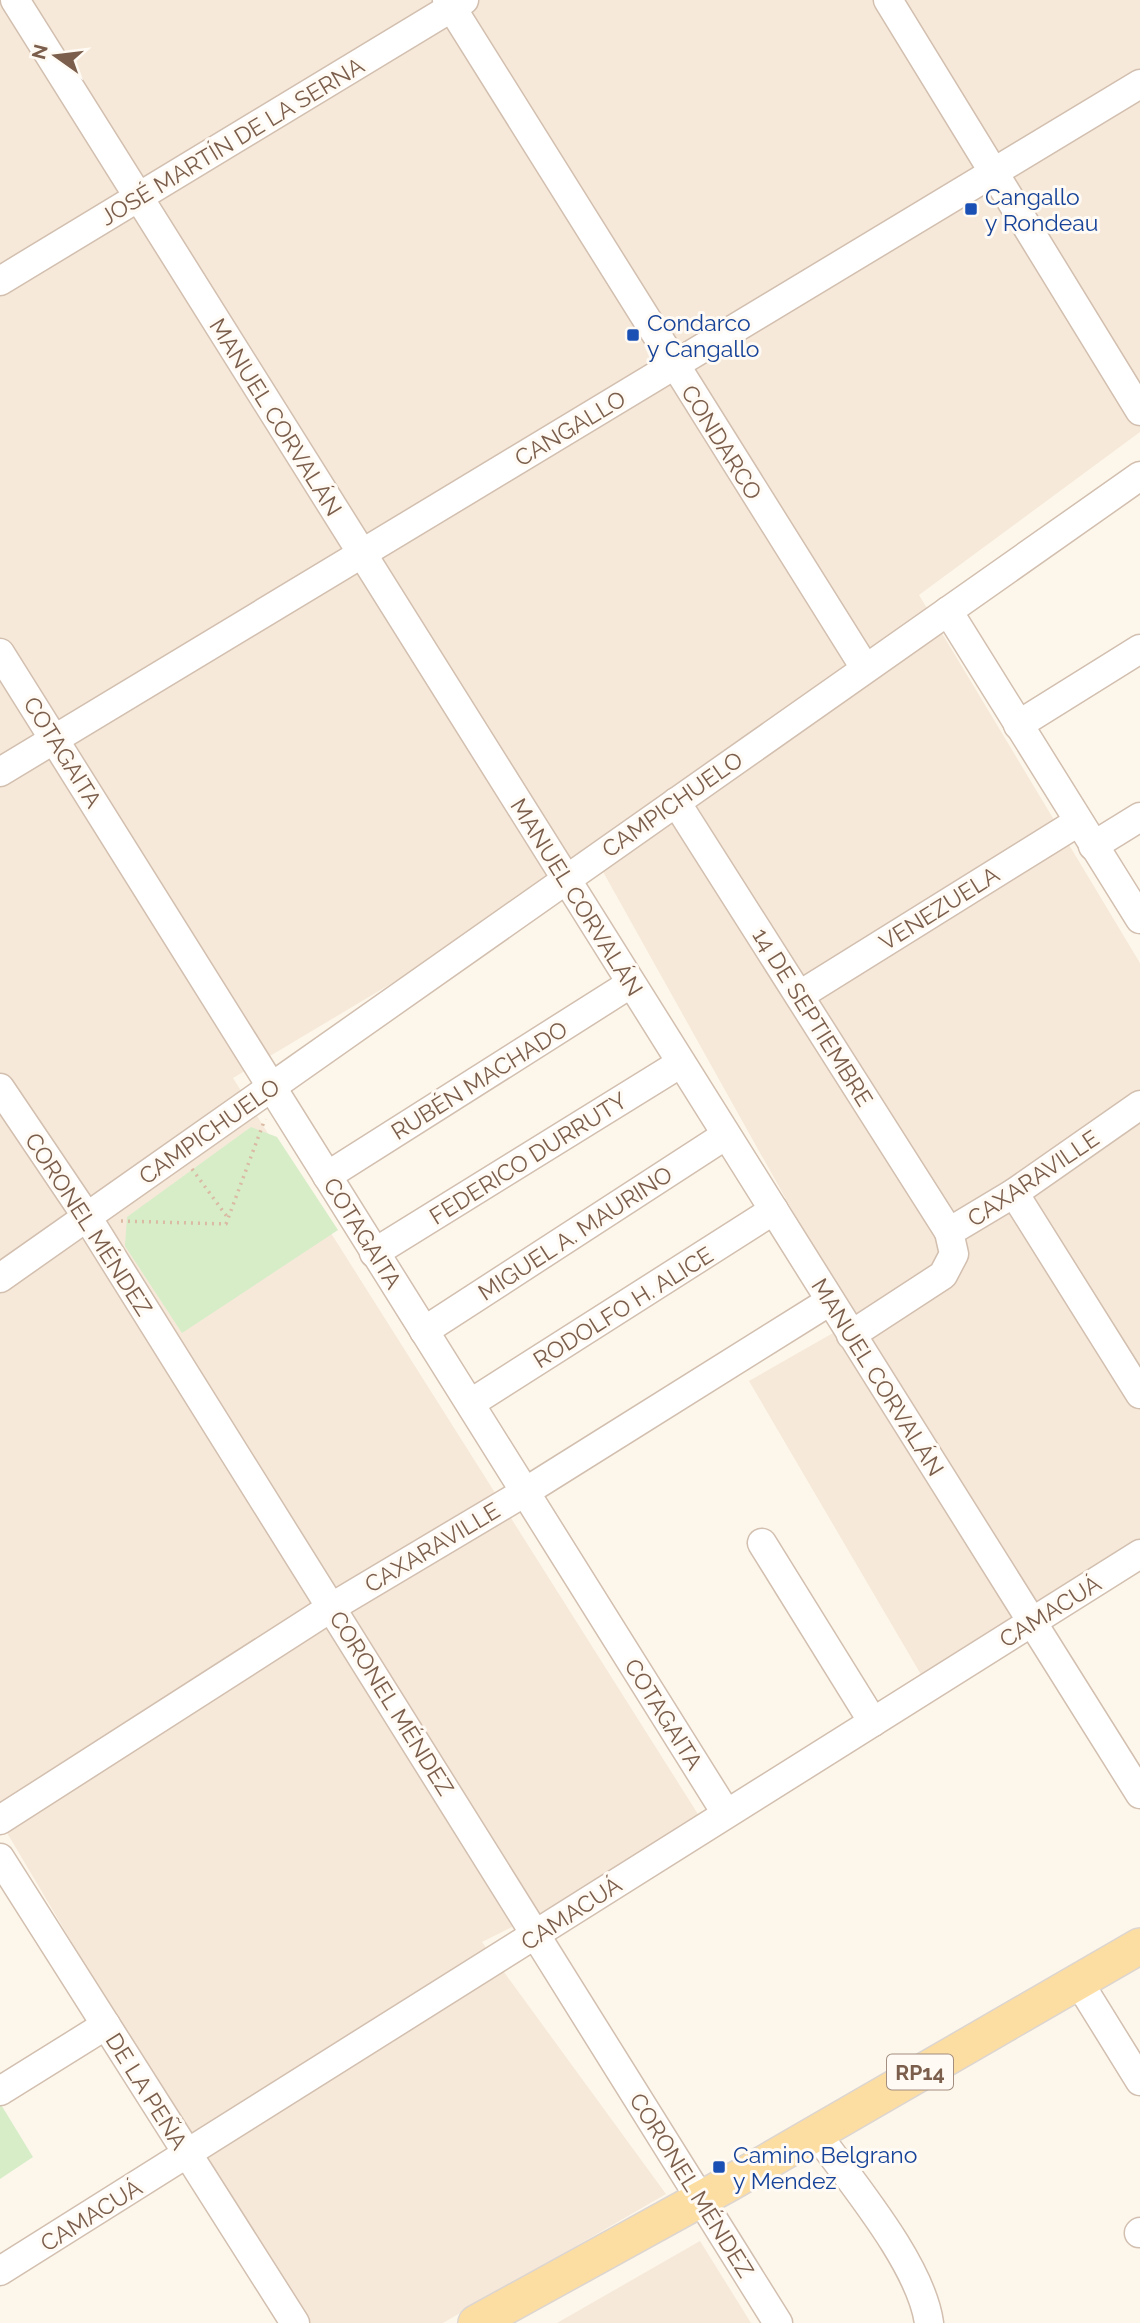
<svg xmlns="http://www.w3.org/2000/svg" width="1140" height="2323" font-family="Raleway,sans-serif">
<rect width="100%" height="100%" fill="#fdf7eb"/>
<!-- residential -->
<g fill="#f6e9d9">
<path d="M0,0H1140V432L919,595L1140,963V1541L923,1678L749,1381L854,1321L597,861L233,1078L708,1830L482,1942L666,2194L443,2323H297L0,1821Z"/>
<path d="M700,2241L751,2323H557Z"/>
</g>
<!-- green -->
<g fill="#d6edc8">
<path d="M251,1127L277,1137L338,1230L182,1333L125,1246L127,1217Z"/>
<path d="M0,2103L33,2157L0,2179Z"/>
</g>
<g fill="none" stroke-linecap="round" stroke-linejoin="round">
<!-- minor casing -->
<g stroke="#d2bfaf" stroke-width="31">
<g id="minor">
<path d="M15,0L1140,1794"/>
<path d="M447,0L865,668"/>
<path d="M888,0L1140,411"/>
<path d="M0,281L464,0"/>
<path d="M948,611L1140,919"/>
<path d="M0,653L726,1813"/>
<path d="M1018,725L1140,649"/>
<path d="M0,772L1140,84"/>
<path d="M676,802L949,1232"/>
<path d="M1093,846L1140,817"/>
<path d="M800,995L1078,822"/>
<path d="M0,1088L87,1217L778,2323"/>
<path d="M327,1176L630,984"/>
<path d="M1014,1193L1140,1394"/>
<path d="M374,1253L681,1063"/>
<path d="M0,1278L1140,476"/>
<path d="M424,1331L726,1135"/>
<path d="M851,1335L943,1275L954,1254L949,1232L1014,1193L1140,1105"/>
<path d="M471,1403L774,1210"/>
<path d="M762,1543L873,1722"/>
<path d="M0,1820L332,1607L525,1492L830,1301"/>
<path d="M0,1858L295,2323"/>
<path d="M1078,1981L1140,2081"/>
<path d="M0,2091L106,2025"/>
<path d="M816,2133C851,2182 921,2264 929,2323"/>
<path d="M1139,2233L1140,2232"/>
<path d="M0,2271L1140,1554"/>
</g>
</g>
<!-- major casing -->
<g stroke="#ddd5d0" stroke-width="38">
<path id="major" d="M476,2323L730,2183L1140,1946"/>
</g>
<!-- path -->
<g stroke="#dabaa3" stroke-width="3.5" stroke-dasharray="2 5" stroke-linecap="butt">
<path d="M192,1169L228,1218"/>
<path d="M121,1221L226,1224L265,1119"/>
</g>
<!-- minor -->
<use href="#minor" stroke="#fff" stroke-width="28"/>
<!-- major -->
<use href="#major" stroke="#fddea2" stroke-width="35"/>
</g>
<!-- markers -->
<g fill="#1a4fb4" stroke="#fffaf3" stroke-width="2.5">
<rect x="964" y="202" width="14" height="14" rx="3.5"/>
<rect x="626" y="328" width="14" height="14" rx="3.5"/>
<rect x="712" y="2160" width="14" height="14" rx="3.5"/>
</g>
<g text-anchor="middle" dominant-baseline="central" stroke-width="6" stroke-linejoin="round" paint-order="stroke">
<!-- shield labels -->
<rect fill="#fffaf3" stroke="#a38d7e" stroke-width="2" x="887" y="2054.5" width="66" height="35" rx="5"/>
<g font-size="21" font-weight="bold" fill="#7b5e4c">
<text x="920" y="2072">RP14</text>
</g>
<!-- street labels -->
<g font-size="23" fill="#7b5e4c" stroke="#fffaf3">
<text transform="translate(232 141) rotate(-31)">JOSÉ MARTÍN DE LA SERNA</text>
<text transform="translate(276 417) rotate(58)">MANUEL CORVALÁN</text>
<text transform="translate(570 428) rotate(-31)">CANGALLO</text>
<text transform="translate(722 442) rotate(58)">CONDARCO</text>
<text transform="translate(63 752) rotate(58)">COTAGAITA</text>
<text transform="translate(672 804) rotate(-35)">CAMPICHUELO</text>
<text transform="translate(577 897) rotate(58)">MANUEL CORVALÁN</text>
<text transform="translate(939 908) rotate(-32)">VENEZUELA</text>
<text transform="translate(813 1017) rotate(58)">14 DE SEPTIEMBRE</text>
<text transform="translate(479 1080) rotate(-32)">RUBÉN MACHADO</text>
<text transform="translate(209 1131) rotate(-35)">CAMPICHUELO</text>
<text transform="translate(528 1158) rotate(-32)">FEDERICO DURRUTY</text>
<text transform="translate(1033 1178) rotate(-34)">CAXARAVILLE</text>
<text transform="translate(89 1224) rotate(57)">CORONEL MÉNDEZ</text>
<text transform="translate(363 1233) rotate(58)">COTAGAITA</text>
<text transform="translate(575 1233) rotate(-33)">MIGUEL A. MAURINO</text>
<text transform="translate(623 1307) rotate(-32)">RODOLFO H. ALICE</text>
<text transform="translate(878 1377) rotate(58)">MANUEL CORVALÁN</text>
<text transform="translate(432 1547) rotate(-31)">CAXARAVILLE</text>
<text transform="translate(1050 1611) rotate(-32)">CAMACUÁ</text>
<text transform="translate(392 1703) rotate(58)">CORONEL MÉNDEZ</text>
<text transform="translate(664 1714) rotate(58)">COTAGAITA</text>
<text transform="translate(571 1913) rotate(-33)">CAMACUÁ</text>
<text transform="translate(147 2091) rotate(58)">DE LA PEÑA</text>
<text transform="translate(692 2185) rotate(58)">CORONEL MÉNDEZ</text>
<text transform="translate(91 2215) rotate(-32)">CAMACUÁ</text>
</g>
<!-- transit labels -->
<g font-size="23" fill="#164399" stroke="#fffaf3" text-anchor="start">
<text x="985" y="196">Cangallo<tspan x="985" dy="26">y Rondeau</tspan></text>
<text x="647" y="322">Condarco<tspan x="647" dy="26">y Cangallo</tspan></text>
<text x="733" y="2154">Camino Belgrano<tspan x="733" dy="26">y Mendez</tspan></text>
</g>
</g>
<!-- north arrow -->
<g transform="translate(56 56) rotate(284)" stroke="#fffaf3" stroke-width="5" paint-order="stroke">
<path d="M0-5L12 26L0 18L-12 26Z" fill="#7b5e4c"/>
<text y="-10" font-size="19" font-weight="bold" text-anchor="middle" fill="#7b5e4c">N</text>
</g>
</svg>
